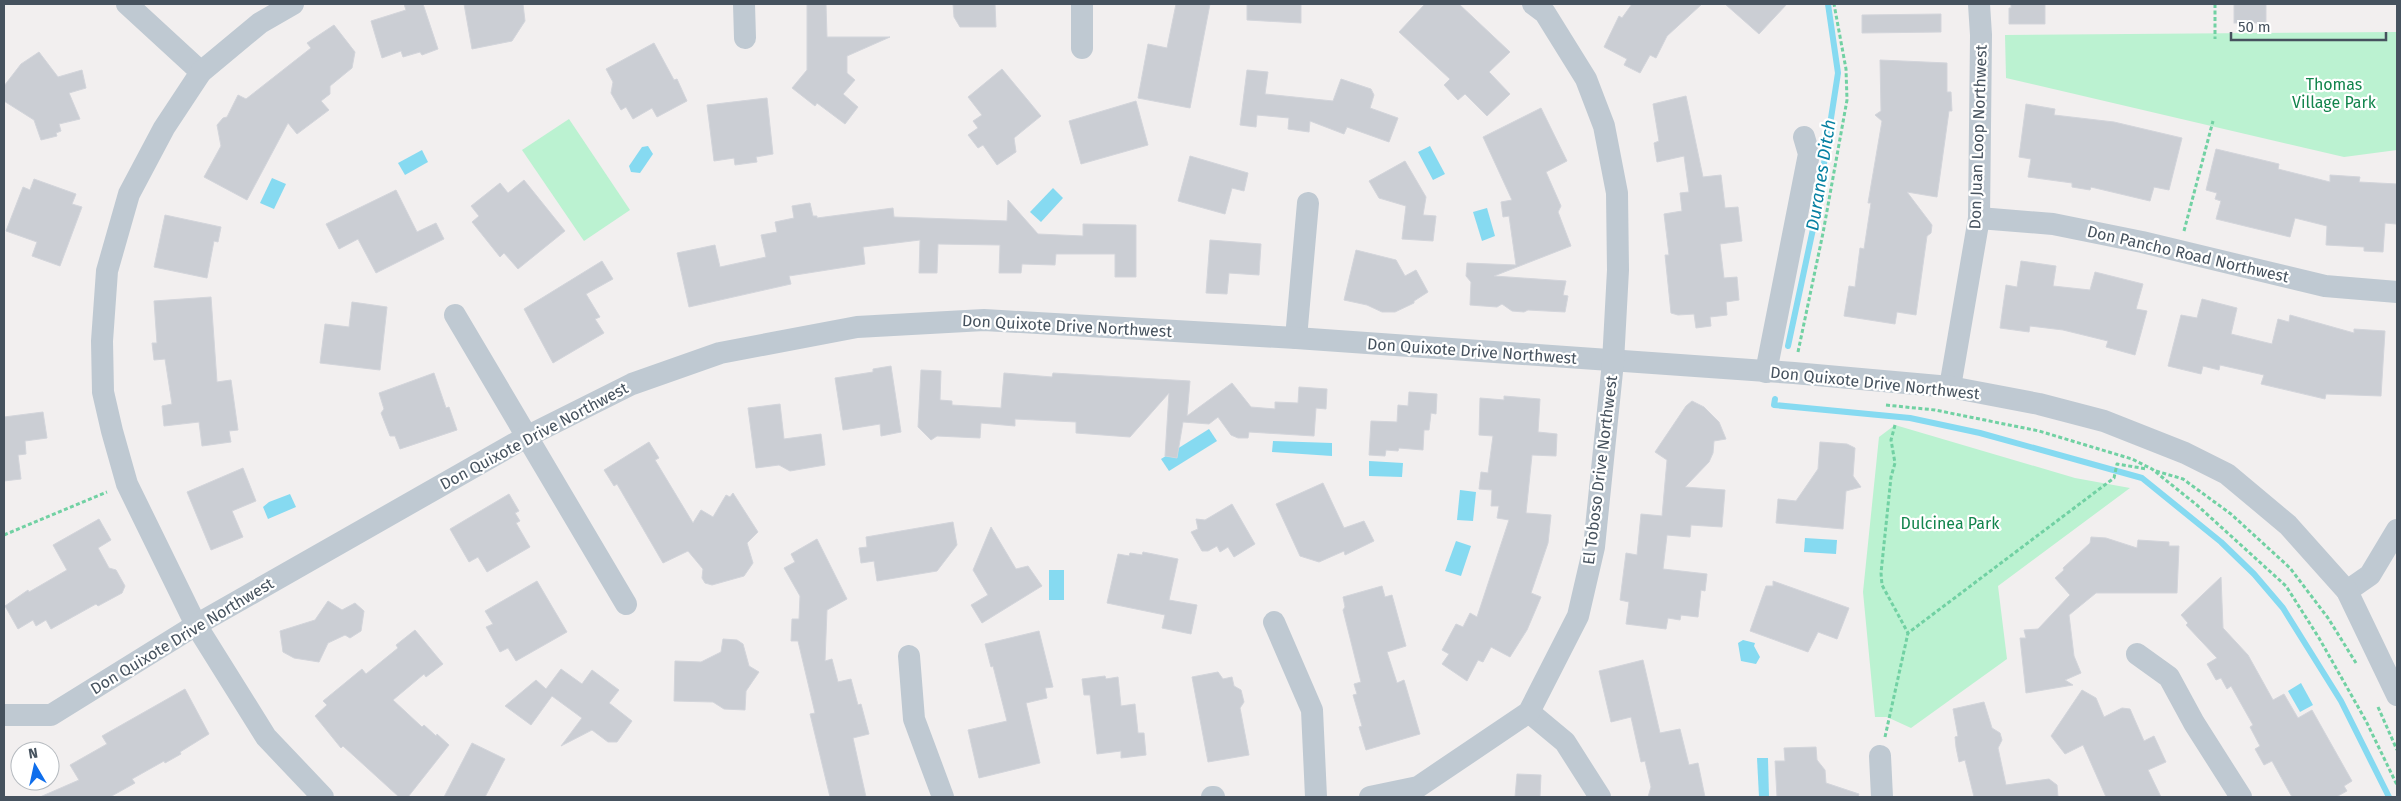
<svg xmlns="http://www.w3.org/2000/svg" width="2401" height="801" font-family="'Fira Sans',sans-serif">
<rect width="100%" height="100%" fill="#f2efef"/>
<!-- green -->
<g fill="#bbf2d1">
<path d="M2396,32L2397,150L2344,157L2006,78L2005,35Z"/>
<path d="M569,119L630,210L584,241L522,150Z"/>
<path d="M1895,425L2075,478L2130,488L1998,586L2007,659L1911,728L1887,717H1875L1863,592L1879,437Z"/>
</g>
<!-- water -->
<g fill="#86daf1">
<path d="M648,146L653,154L640,173L631,172L629,166L642,147Z"/>
<path d="M1430,146L1445,174L1433,180L1418,152Z"/>
<path d="M422,150L428,162L405,175L398,163Z"/>
<path d="M272,178L286,184L274,209L260,203Z"/>
<path d="M1053,188L1063,198L1041,222L1030,212Z"/>
<path d="M1487,208L1495,236L1482,241L1473,212Z"/>
<path d="M1209,429L1217,441L1169,471L1161,459Z"/>
<path d="M1273,441L1332,443V456L1272,452Z"/>
<path d="M1369,461L1403,463L1402,477L1369,476Z"/>
<path d="M1460,490L1476,492L1473,521L1457,520Z"/>
<path d="M290,494L296,507L268,519L263,507L269,502Z"/>
<path d="M1805,538L1837,540L1836,554L1804,552Z"/>
<path d="M1456,541L1471,546L1461,576L1445,571Z"/>
<rect x="1049" y="570" width="15" height="30"/>
<path d="M1743,640L1755,643L1754,646L1760,657L1756,664L1741,661L1738,643Z"/>
<path d="M2301,683L2313,705L2300,712L2288,691Z"/>
<path d="M1757,758H1768L1769,797H1759Z"/>
</g>
<g fill="none" stroke-linecap="round" stroke-linejoin="round">
<!-- stream -->
<g stroke="#86daf1" stroke-width="6">
<path d="M1788,346L1816,215L1838,73L1828,4"/>
<path d="M1775,399L1774,405L1910,418L1980,433L2142,478L2221,542L2254,574L2283,608L2341,701L2389,797"/>
</g>
</g>
<!-- building -->
<g fill="#cbced4" stroke="#d3d5db">
<path d="M404,4H423L438,49L422,55L420,52L403,57L401,51L382,58L371,21L406,10Z"/>
<path d="M464,4H523L525,21L512,41L472,49Z"/>
<path d="M807,4H826L827,37H890L847,56V73L855,80L843,94L858,107L845,124L817,103L815,106L792,88L807,70Z"/>
<path d="M953,4H995L996,27H960L954,17Z"/>
<path d="M1176,4H1210L1190,108L1138,98L1148,44L1167,48Z"/>
<path d="M1247,4H1301V23L1247,20Z"/>
<path d="M1425,4H1459L1510,52L1489,72L1510,94L1487,116L1465,94L1458,100L1444,85L1450,79L1399,32Z"/>
<path d="M1632,4H1702L1667,36L1656,58L1650,55L1640,73L1624,65L1627,59L1604,47L1619,16L1622,18Z"/>
<path d="M1725,4H1787L1759,34Z"/>
<path d="M2011,4H2045V24H2009V8H2011Z"/>
<rect x="2234" y="4" width="32" height="19"/>
<path d="M1941,14V32L1862,33V15Z"/>
<path d="M334,25L355,52L352,68L330,86V94L321,101L329,110L297,134L288,123L247,200L204,177L221,146L217,125L223,118L227,117L238,95L246,99L311,48L307,43Z"/>
<path d="M654,43L674,80L677,79L687,101L657,117L652,108L633,119L626,107L621,110L611,93L613,82L606,69Z"/>
<path d="M39,52L58,77L82,70L86,88L69,93L80,119L59,124L61,131L56,133L57,136L41,140L34,120L4,101V86L21,64Z"/>
<path d="M1880,60L1947,63V92H1951L1952,111H1949L1937,197L1907,192L1932,225L1931,233L1927,236L1916,315L1897,312L1895,324L1844,316L1849,286L1855,287L1860,248L1864,249L1871,203H1868L1882,121L1875,115L1881,111Z"/>
<path d="M1002,69L1041,116L1014,138L1016,152L997,165L983,145L978,148L968,135L978,128L973,121L982,115L968,97Z"/>
<path d="M1247,70L1268,72L1265,94L1333,101L1341,79L1371,89L1374,95L1370,108L1398,118L1389,142L1347,127L1344,134L1310,121L1309,132L1288,129L1289,118L1257,115L1256,127L1240,125Z"/>
<path d="M1686,96L1703,177L1721,175L1725,208L1738,207L1742,241L1720,244L1724,278L1737,277L1739,300L1726,302L1727,315L1710,317L1711,326L1696,328L1694,314L1678,315L1671,313L1665,255H1669L1664,214L1682,211L1680,193L1689,192L1684,156L1657,162L1654,143L1659,141L1653,104Z"/>
<path d="M767,98L773,154L756,157L757,162L735,165L734,158L714,161L707,105Z"/>
<path d="M1136,101L1148,145L1081,164L1069,121Z"/>
<path d="M2026,104L2055,109L2054,115L2114,122L2182,138L2169,190L2154,187L2150,201L2091,187L2090,190L2072,187V183L2028,177L2031,159L2019,157Z"/>
<path d="M1541,108L1567,161L1546,172L1561,206L1558,212L1571,246L1494,276L1566,281L1563,295L1568,296L1565,312L1528,310L1524,312L1512,311L1502,304L1497,307L1470,305L1471,282L1466,276L1467,263L1516,265L1509,216L1503,217L1501,202L1512,200L1483,137Z"/>
<path d="M2216,149L2279,164L2278,169L2330,182V175L2360,177L2359,182L2397,184L2396,224L2385,223L2383,252L2364,251V247L2326,245L2327,226L2295,218L2290,237L2216,219L2221,201L2215,199L2217,193L2206,190Z"/>
<path d="M1190,156L1248,173L1244,191L1232,188L1225,214L1178,201Z"/>
<path d="M1405,161L1426,197L1423,215L1436,216L1433,241L1402,239L1406,206L1379,198L1369,181Z"/>
<path d="M34,179L76,194L72,204L82,207L60,266L32,256L37,242L6,231L23,187L30,190Z"/>
<path d="M524,180L565,231L518,269L504,253L500,257L472,222L479,216L471,206L500,183L508,193Z"/>
<path d="M396,190L417,232L436,223L444,239L376,273L358,239L339,249L326,224Z"/>
<path d="M1008,200L1038,234L1083,236V224L1136,225V277H1115V254H1056L1055,265L1022,264L1021,273H999L1000,245L938,244L937,273H919L920,240L863,247L865,264L789,276L791,284L689,307L677,253L715,245L720,267L766,257L761,235L777,232L775,222L794,218L792,206L810,203L813,216H817V218L893,208L894,217L1007,221Z"/>
<path d="M165,215L221,227L218,242L214,241L207,278L154,267Z"/>
<path d="M1210,240L1261,244L1259,275L1229,273L1227,294L1206,293Z"/>
<path d="M1356,250L1396,260L1405,276L1416,270L1428,292L1414,301V303L1395,312H1382L1367,305L1344,300Z"/>
<path d="M602,261L613,279L586,294L600,317L595,319L604,333L553,363L524,309Z"/>
<path d="M2021,261L2056,266L2053,286L2090,290L2095,272L2143,284L2136,309L2147,311L2135,355L2106,347L2108,341L2063,330L2030,326L2029,332L2000,328L2006,285L2017,287Z"/>
<path d="M211,297L217,382L231,380L238,430L229,431L231,442L202,446L199,422L164,426L162,406L172,404L165,359L154,360L152,343H157L154,301Z"/>
<path d="M2202,299L2237,308L2231,334L2272,344L2278,319L2289,322L2290,315L2354,333V329L2385,331L2381,396L2326,394L2325,399L2261,384L2264,375L2220,365L2219,370L2203,366L2201,374L2168,366L2181,315L2197,318Z"/>
<path d="M352,302L387,307L380,370L320,363L325,324L349,327Z"/>
<path d="M891,366L901,432L881,436L880,424L843,430L835,378L873,372V369Z"/>
<path d="M921,370L941,371L940,400L952,401V405L1001,408L1004,373L1052,377L1053,373L1190,381L1187,416L1232,383L1251,407L1275,409V402L1298,403L1299,387L1327,389L1326,409L1316,408L1314,436L1249,432L1248,438H1238L1231,435L1218,417L1209,424L1183,422L1177,458L1165,456L1169,393L1130,437L1076,433V422L1015,419V426L981,423L980,438L937,436L931,440L918,427Z"/>
<path d="M434,373L446,408L449,407L457,430L400,449L395,436H390L381,413L384,409L379,393Z"/>
<path d="M1409,392L1437,394L1436,414L1431,413L1429,430H1424L1423,450L1399,448L1398,451L1386,450L1385,456L1369,455L1371,421L1397,422L1398,405L1408,406Z"/>
<path d="M1504,396L1540,399L1538,432L1557,434L1556,456L1532,455L1526,513L1551,515L1548,543L1531,593L1541,597L1527,630L1510,657L1491,647L1483,662L1478,660L1467,681L1442,664L1449,654L1442,650L1456,624L1463,627L1470,613L1477,617L1509,520L1497,518L1499,506H1491L1492,490L1479,489L1481,472L1488,473L1493,436L1479,435L1480,398L1504,400Z"/>
<path d="M1692,401L1704,407L1719,422L1726,439L1714,441L1713,453L1709,462L1685,487L1725,490L1722,527L1691,525L1690,537L1667,535L1663,569L1707,574L1705,591L1701,590L1698,617L1681,615L1680,620L1668,618L1666,629L1626,624L1629,602L1620,600L1626,553L1637,555L1641,514L1662,516L1667,460L1655,452L1686,406Z"/>
<path d="M780,404L784,439L821,434L825,465L790,471L779,465L756,468L748,408Z"/>
<path d="M43,412L47,438L25,441L26,454L18,455L21,479L4,481V417Z"/>
<path d="M649,442L659,458L655,460L693,523L701,510L713,517L726,495L730,497L733,493L758,532L747,543L753,563L744,576L712,585L705,583L702,578L703,569L688,551L663,563L617,484L614,486L604,470Z"/>
<path d="M1820,442L1847,444L1855,448L1853,476L1861,487L1846,491L1843,529L1776,523L1778,499L1796,501L1818,469Z"/>
<path d="M243,468L256,501L232,511L243,537L211,550L187,492Z"/>
<path d="M1323,483L1344,528L1364,521L1374,541L1345,555L1344,551L1319,562L1300,556L1276,504Z"/>
<path d="M509,494L519,511L515,513L520,521L516,523L530,547L487,572L478,557L469,562L450,529Z"/>
<path d="M1232,504L1255,544L1234,557L1228,547L1220,552L1217,546L1208,551H1202L1191,532L1198,529L1196,519L1205,520Z"/>
<path d="M99,519L111,540L98,548L109,568L116,570L125,586L122,593L98,606L96,604L51,629L46,620L36,626L33,620L18,629L5,606L28,590L29,592L67,570L53,545Z"/>
<path d="M953,522L957,545L937,571L877,581L874,561L861,563L859,548L867,547L866,537Z"/>
<path d="M991,527L1016,569L1028,566L1042,586L982,623L971,605L988,595L973,570Z"/>
<path d="M2091,537L2106,538L2137,548L2138,540L2169,542V546H2179L2177,593H2096L2069,615L2074,656L2081,673L2065,680L2073,685L2026,693L2020,638H2026L2024,630L2038,629L2070,595L2055,578L2064,570L2063,568L2090,543Z"/>
<path d="M817,539L847,599L827,610L825,661L832,659L838,682L851,679L858,705L861,704L869,734L853,738L866,797H830L810,714L815,713L798,641H791L792,619H799L800,596L784,568L795,562L791,554Z"/>
<path d="M1143,552L1178,559L1169,600L1197,605L1191,634L1162,628L1165,615L1107,603L1118,554L1129,556L1130,553L1142,555Z"/>
<path d="M2221,577L2223,628L2248,655L2273,700L2284,694L2298,718L2312,710L2352,781L2344,786L2347,791L2336,797H2292L2272,761L2264,765L2255,749L2260,746L2250,727L2253,725L2231,686L2227,689L2221,678L2216,680L2207,664L2217,658L2186,625L2188,623L2181,615Z"/>
<path d="M537,581L567,632L516,661L508,648L500,652L486,627L493,624L485,611Z"/>
<path d="M1773,581L1849,608L1837,639L1818,632L1808,652L1750,631L1766,586H1773Z"/>
<path d="M1382,586L1385,597L1392,595L1406,646L1387,652L1397,683L1404,680L1420,734L1366,750L1359,727L1362,726L1353,695L1357,694L1354,684L1361,682L1343,610L1345,607L1343,597Z"/>
<path d="M328,601L342,610L355,603L364,611L361,631L350,638L345,635L328,643L319,662L294,658L283,652L280,631L315,620Z"/>
<path d="M415,630L443,664L426,677L424,674L393,700L422,727L424,725L436,736L437,734L449,745L408,797H399L343,746L341,748L315,716L327,705L323,701L362,669L366,674L398,648L396,645Z"/>
<path d="M1039,631L1053,687L1045,688L1047,698L1026,703L1040,763L979,778L968,730L1007,721L993,666L991,667L985,644Z"/>
<path d="M723,639L737,640L743,644L749,666L759,672L746,691L745,710L724,709L713,702L674,701L675,661L701,662L721,652Z"/>
<path d="M1643,660L1660,733L1680,729L1689,765L1698,763L1705,797H1648L1651,787L1645,761L1641,762L1631,717L1611,722L1599,671Z"/>
<path d="M561,669L582,684L592,670L619,690L609,703L632,721L617,742H608L592,730L561,746L582,718L552,696L531,725L505,706L536,680L546,689Z"/>
<path d="M1218,672L1223,679L1232,677L1234,686L1241,690L1244,702L1240,708L1249,755L1208,762L1192,677Z"/>
<path d="M1105,676L1106,679L1118,677L1121,706L1135,704L1138,733H1144L1146,755L1121,758V751L1097,754L1090,695H1084L1082,679Z"/>
<path d="M185,689L209,734L180,752L181,754L165,763L164,761L132,779L135,783L110,797H40L79,780L70,765L107,744L102,736Z"/>
<path d="M2082,690L2096,698L2104,717L2122,708L2130,709L2144,741L2154,736L2166,762L2148,770L2161,797H2106L2083,745L2065,754L2051,736Z"/>
<path d="M1984,702L1992,728L2000,733L2002,740L1998,748L2006,785L2049,779L2057,785L2058,797H1974L1965,760L1959,762L1956,747L1955,737L1958,736L1953,709Z"/>
<path d="M472,743L505,759L485,797H444Z"/>
<path d="M1816,747L1817,760L1825,770L1826,783L1859,794L1858,797H1777L1775,761H1785L1784,748Z"/>
<path d="M1517,774L1541,775L1540,797H1515Z"/>
</g>
<g fill="none" stroke-linecap="round" stroke-linejoin="round">
<!-- path -->
<g stroke="#71d1a3" stroke-width="3" stroke-dasharray="4 2.5" stroke-linecap="butt">
<path d="M2215,4V39"/>
<path d="M2184,231L2213,121"/>
<path d="M1798,352L1823,233L1847,100L1846,69L1834,4"/>
<path d="M1886,405L1935,410L2039,431L2132,459L2152,469L2198,506L2286,586L2319,638L2366,721L2397,785"/>
<path d="M1895,425L1891,440L1895,463L1891,477L1881,573L1882,585L1908,633"/>
<path d="M2156,471L2183,479L2231,514L2290,568L2328,618L2356,663"/>
<path d="M4,535L107,492"/>
<path d="M2378,707L2397,750"/>
<path d="M1885,737L1908,633L2114,478L2117,464L2147,469"/>
</g>
<!-- minor -->
<g stroke="#bfc9d2" stroke-width="22">
<path d="M127,4L201,72"/>
<path d="M293,4L260,23L201,72L164,128L129,194L107,271L102,341L103,392L112,431L127,484L196,625L266,737L323,797"/>
<path d="M744,4L745,38"/>
<path d="M1082,48V4"/>
<path d="M1979,218L2053,224L2142,242L2325,286L2397,292"/>
<path d="M455,315L626,604"/>
<path d="M1296,338L1308,203"/>
<path d="M1766,372L1809,154L1804,137"/>
<path d="M1950,387L1979,218L1981,35L1979,4"/>
<path d="M2347,591L2370,575L2397,530"/>
<path d="M1274,622L1312,710L1316,797"/>
<path d="M2137,654L2169,677L2194,723L2241,797"/>
<path d="M909,656L914,719L943,797"/>
<path d="M1529,712L1565,742L1600,797"/>
<path d="M4,715H51L196,625L528,436L632,384L720,353L857,327L984,320L1296,338L1794,373L1950,387L2039,404L2104,421L2185,453L2227,474L2288,525L2347,591L2397,695"/>
<path d="M1880,756L1882,797"/>
<path d="M1212,797H1214"/>
<path d="M1370,797L1418,787L1529,712L1578,616L1594,547L1613,362L1618,270L1617,193L1604,126L1586,79L1545,13L1533,4"/>
</g>
</g>
<g text-anchor="middle" dominant-baseline="central" stroke-width="4.5" stroke-linejoin="round" paint-order="stroke">
<!-- park labels -->
<g font-size="16" fill="#12844c" stroke="#fff">
<text x="2334" y="84">Thomas<tspan x="2334" dy="18">Village Park</tspan></text>
<text x="1950" y="523">Dulcinea Park</text>
</g>
<!-- street labels -->
<g font-size="16" fill="#46525e" stroke="#fff">
<text transform="translate(1978 137) rotate(-88)">Don Juan Loop Northwest</text>
<text transform="translate(2188 254) rotate(13)">Don Pancho Road Northwest</text>
<text transform="translate(1067 326) rotate(3)">Don Quixote Drive Northwest</text>
<text transform="translate(1472 351) rotate(4)">Don Quixote Drive Northwest</text>
<text transform="translate(1875 383) rotate(6)">Don Quixote Drive Northwest</text>
<text transform="translate(534 436) rotate(-28)">Don Quixote Drive Northwest</text>
<text transform="translate(1600 470) rotate(-83)">El Toboso Drive Northwest</text>
<text transform="translate(182 636) rotate(-31)">Don Quixote Drive Northwest</text>
</g>
<!-- water labels -->
<g font-size="18" font-style="italic" fill="#0680a2" stroke="#fff">
<text transform="translate(1821 175) rotate(-81)">Duranes Ditch</text>
</g>
</g>
<!-- border -->
<rect width="2401" height="801" fill="none" stroke="#46525e" stroke-width="10"/>
<!-- north arrow -->
<g transform="translate(35 766) rotate(351)"><circle r="24" fill="#ffffff" stroke="#b5babf"/>
<path d="M0-4L9 19L0 12L-9 19Z" fill="#0f6eec"/>
<text y="-8" font-size="14" font-weight="bold" text-anchor="middle" fill="#46525e">N</text>
</g>
<!-- scale -->
<path d="M2231 32v8h155v-8" fill="none" stroke="#46525e" stroke-width="2.5"/>
<text x="2238" y="32" font-size="15" fill="#46525e" stroke="#ffffff" stroke-width="4" paint-order="stroke">50 m</text>
</svg>
